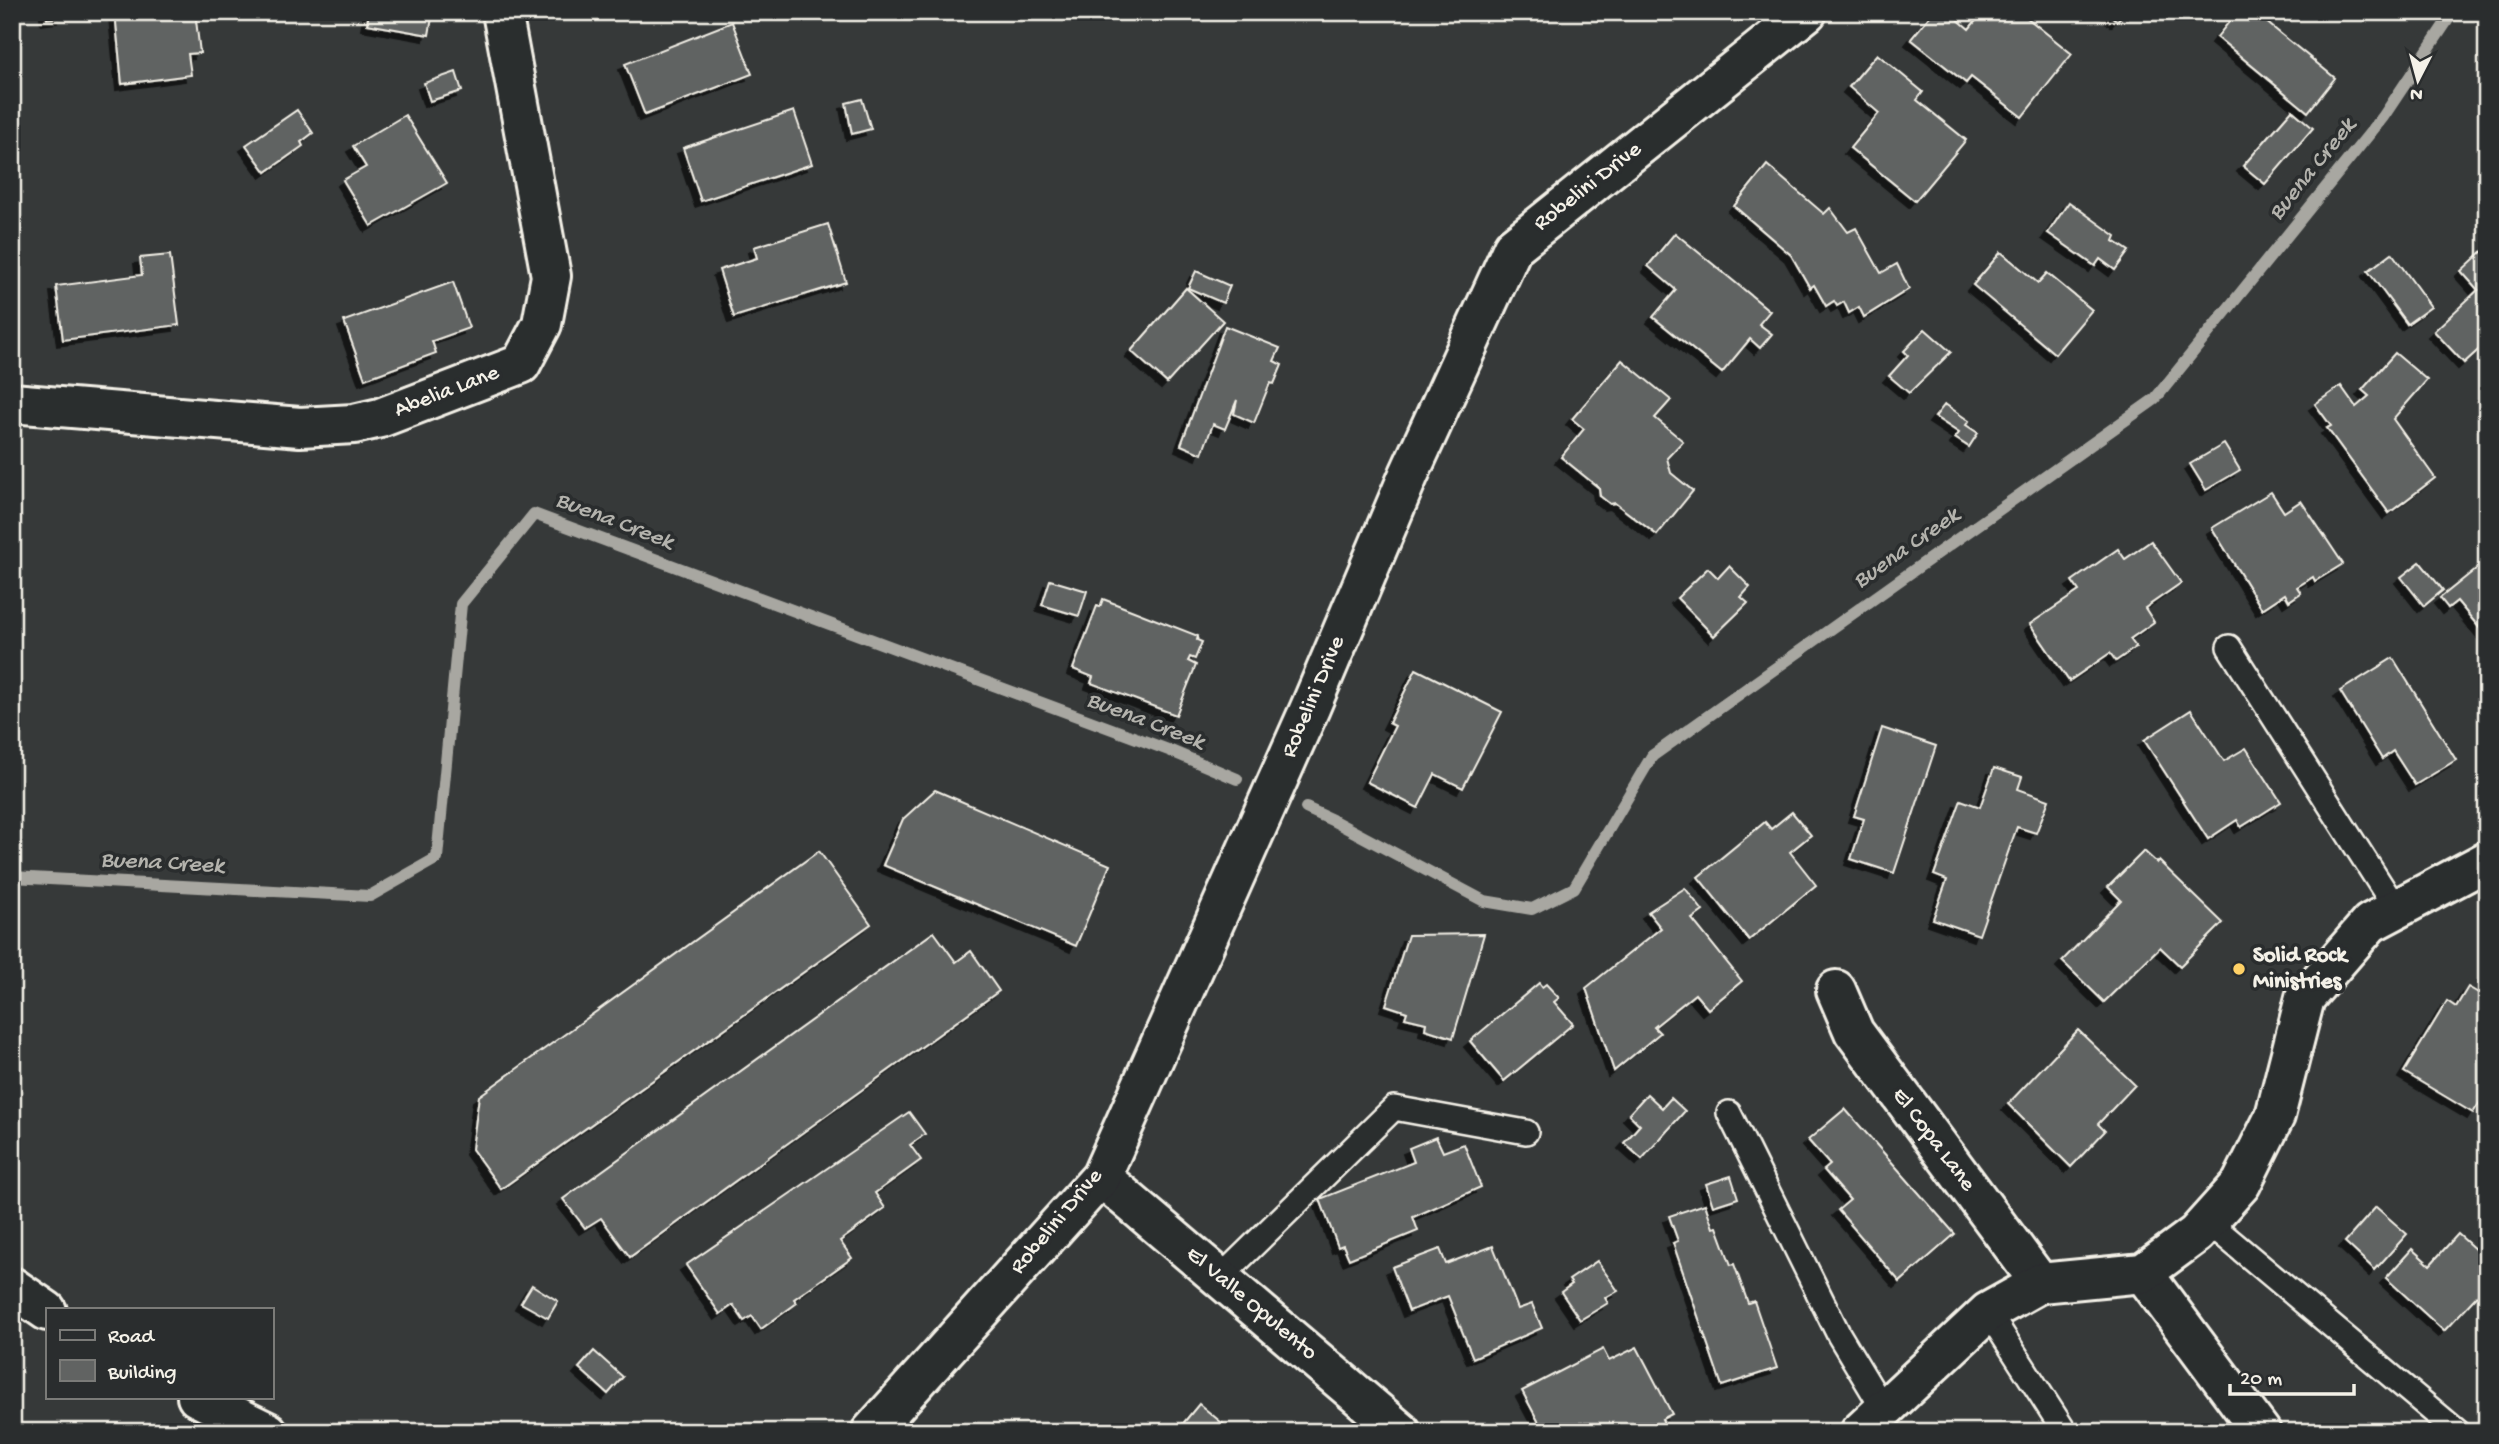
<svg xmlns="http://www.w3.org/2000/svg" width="2499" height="1444" font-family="'Gochi Hand',sans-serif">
<defs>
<filter id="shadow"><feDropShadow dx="-6" dy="6" stdDeviation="0" flood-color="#0009"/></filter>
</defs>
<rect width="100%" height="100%" fill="#363939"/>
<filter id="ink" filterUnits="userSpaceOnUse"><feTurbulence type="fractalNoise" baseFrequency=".0143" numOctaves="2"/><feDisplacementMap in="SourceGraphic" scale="14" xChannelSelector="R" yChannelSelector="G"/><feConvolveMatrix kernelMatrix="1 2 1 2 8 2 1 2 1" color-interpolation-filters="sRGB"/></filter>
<g filter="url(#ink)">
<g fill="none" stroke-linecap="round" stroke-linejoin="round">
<!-- stream -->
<g stroke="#a8a7a1" stroke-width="12">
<path d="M1306,808L1332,820L1484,901L1532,909L1574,888L1652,756L2155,399L2383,117L2453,12"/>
<path d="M12,877L370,896L437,858L461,604L534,514L1171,751L1237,779"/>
</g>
</g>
<!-- building -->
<g fill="#616362" stroke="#f4f1e8" stroke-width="2" filter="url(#shadow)">
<path d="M46,12H62L63,17L47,19Z"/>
<path d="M115,12H195L200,53L188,54L191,75L122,84Z"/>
<path d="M369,12H433L429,35L367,24Z"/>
<path d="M1933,12H1949L1969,29L1983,12H2020L2072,54L2022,117L1971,77L1966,83L1911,39Z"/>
<path d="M2107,12H2125L2117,21Z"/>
<path d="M2237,12H2254L2335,78L2308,112L2217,37Z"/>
<path d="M732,22L752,74L645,115L625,64Z"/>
<path d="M1877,54L1923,92L1917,100L1966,140L1915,201L1850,148L1879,113L1849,87Z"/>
<path d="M456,72L462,91L430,101L424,83Z"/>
<path d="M862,99L871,129L852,134L846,103Z"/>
<path d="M297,110L313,133L301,142L303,146L266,172L246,145Z"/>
<path d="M2292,110L2313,128L2265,184L2243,166Z"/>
<path d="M794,111L812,164L701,201L683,148Z"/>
<path d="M405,115L447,183L371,226L343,180L366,167L353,146Z"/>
<path d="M1767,165L1824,214L1830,208L1848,232L1856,228L1881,273L1897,264L1909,289L1864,317L1859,307L1849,313L1844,302L1837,306L1834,301L1826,306L1814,285L1810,288L1791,255L1734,206Z"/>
<path d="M2069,202L2116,236L2114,241L2129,251L2115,270L2100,259L2095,266L2048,233Z"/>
<path d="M828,224L846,282L734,317L719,270L757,258L754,247Z"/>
<path d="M1675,233L1770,311L1759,324L1772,334L1760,348L1750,339L1722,373L1653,317L1676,290L1648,266Z"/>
<path d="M2487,247V342L2464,363L2434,331L2478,290L2461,271Z"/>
<path d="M2001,252L2038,283L2047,273L2092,310L2055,354L1973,285Z"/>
<path d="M2392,253L2431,307L2407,324L2368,271Z"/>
<path d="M170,255L179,325L63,340L56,286L142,275L140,258Z"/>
<path d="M1196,271L1230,286L1223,303L1188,288Z"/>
<path d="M453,282L469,328L432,341L436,353L365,379L344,321Z"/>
<path d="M1186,288L1223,321L1167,383L1131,351Z"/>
<path d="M1225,326L1280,348L1274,361L1282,365L1274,384L1270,383L1254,423L1234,414L1237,400L1225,429L1213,424L1202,454L1181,445Z"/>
<path d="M1925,329L1951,352L1909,393L1889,376L1908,355L1904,351Z"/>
<path d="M2395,353L2427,380L2393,419L2435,478L2389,513L2327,428L2331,426L2315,404L2341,386L2356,407L2369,396L2362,390Z"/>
<path d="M1622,360L1671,400L1655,418L1683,441L1667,458L1671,473L1693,491L1657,535L1615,503L1610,504L1600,496L1599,488L1561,457L1584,429L1572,419Z"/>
<path d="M1945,404L1969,421L1966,425L1978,433L1969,447L1955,438L1959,433L1935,417Z"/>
<path d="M2224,444L2240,470L2206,490L2190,464Z"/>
<path d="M2271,492L2284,512L2301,501L2343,564L2315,581L2313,577L2297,587L2301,593L2289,601L2285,594L2262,609L2212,528Z"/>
<path d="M2151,541L2181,583L2145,608L2154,622L2130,639L2136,647L2116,661L2110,653L2069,681L2030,624L2079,591L2072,581L2118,549L2125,559Z"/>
<path d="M2487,560V637L2457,601L2448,608L2440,598Z"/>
<path d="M2420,562L2443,590L2424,606L2401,577Z"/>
<path d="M1729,566L1750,587L1741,597L1748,603L1714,636L1677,598L1708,568L1718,578Z"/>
<path d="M1050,580L1087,591L1079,616L1042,605Z"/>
<path d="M1103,599L1198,636L1197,640L1202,642L1195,659L1190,657L1188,661L1196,665L1176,715L1091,683L1093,677L1073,669L1097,606L1100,607Z"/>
<path d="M2393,658L2456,760L2415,785L2393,751L2382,759L2340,691Z"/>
<path d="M1416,669L1502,712L1463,788L1435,774L1418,808L1367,782L1395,726L1389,723Z"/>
<path d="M2191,710L2224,761L2246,748L2281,802L2241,827L2237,820L2208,839L2144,740Z"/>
<path d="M1882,728L1936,746L1894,873L1851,859L1864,819L1854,816Z"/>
<path d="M1994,768L2022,777L2018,789L2049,800L2036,833L2017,827L1979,935L1933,919L1947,880L1934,875L1961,800L1980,807Z"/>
<path d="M935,790L1110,865L1076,946L883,865L903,819Z"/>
<path d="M1792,812L1811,835L1790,852L1816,885L1749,940L1698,877L1765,822L1771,829Z"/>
<path d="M819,851L871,924L501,1189L472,1149L479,1096Z"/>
<path d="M2144,851L2157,863L2159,861L2223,923L2180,966L2160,947L2104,1002L2062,961L2121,900L2108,887Z"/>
<path d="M1685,888L1703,911L1692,919L1742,981L1708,1009L1695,994L1654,1027L1660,1033L1614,1071L1586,988L1661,928L1648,912Z"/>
<path d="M934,932L956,962L971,951L999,991L630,1257L601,1218L585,1228L563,1199Z"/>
<path d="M1484,934L1453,1038L1425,1029L1426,1023L1405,1018L1407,1012L1386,1005L1408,935Z"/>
<path d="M1539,983L1542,987L1546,984L1559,998L1554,1002L1573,1024L1504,1081L1470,1041Z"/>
<path d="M2468,987L2487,998V1091L2473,1113L2404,1072L2447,1001L2456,1007Z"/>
<path d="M2078,1030L2135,1085L2098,1124L2105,1131L2071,1167L2008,1104Z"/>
<path d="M1647,1094L1662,1108L1671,1098L1685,1111L1642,1159L1624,1143L1640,1125L1629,1114Z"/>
<path d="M1845,1109L1955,1234L1900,1282L1838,1210L1850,1200L1824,1170L1830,1165L1808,1140Z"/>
<path d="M909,1112L925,1134L910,1145L921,1160L875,1193L885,1208L840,1241L852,1258L794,1299L797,1303L761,1329L752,1316L744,1321L733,1305L720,1314L686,1265Z"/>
<path d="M1436,1137L1443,1152L1464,1144L1481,1187L1413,1217L1418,1231L1349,1259L1343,1245L1338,1247L1320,1199L1414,1162L1409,1148Z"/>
<path d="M1731,1176L1738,1198L1713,1206L1706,1184Z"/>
<path d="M1705,1204L1713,1228L1717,1227L1731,1265L1734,1264L1748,1303L1754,1301L1777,1368L1722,1386L1673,1243L1678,1241L1669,1216Z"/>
<path d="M2376,1207L2407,1234L2375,1270L2345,1242Z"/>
<path d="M2458,1234L2487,1260V1285L2444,1331L2386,1278L2412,1249L2430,1265Z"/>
<path d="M1493,1246L1518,1309L1532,1304L1542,1328L1473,1358L1448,1296L1409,1311L1392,1267L1440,1249L1446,1264Z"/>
<path d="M1597,1261L1618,1291L1605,1298L1608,1303L1580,1320L1561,1292L1572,1284L1569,1280Z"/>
<path d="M532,1285L558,1301L548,1318L521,1303Z"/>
<path d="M1637,1347L1672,1414L1662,1419L1667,1430L1544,1432L1522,1391L1603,1349L1609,1361Z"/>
<path d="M594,1351L623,1377L608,1394L579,1368Z"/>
<path d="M1199,1404L1233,1432H1176Z"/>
</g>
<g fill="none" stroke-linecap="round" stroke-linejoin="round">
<!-- lane casing -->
<g stroke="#f4f1e8" stroke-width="28">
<g id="lane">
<path d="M2229,647L2396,909"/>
<path d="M1729,1113L1839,1335L1884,1410"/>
<path d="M2207,1221L2458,1432"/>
<path d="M1220,1278L1394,1108L1526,1132"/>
<path d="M1988,1312L2065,1432"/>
</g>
</g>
<!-- street casing -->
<g stroke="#f4f1e8" stroke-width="44">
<g id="street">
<path d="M12,403L300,427L354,424L380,418L521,364L542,324L551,276L502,12"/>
<path d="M1836,990L1854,1032L2040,1283"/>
<path d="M1101,1177L1401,1432"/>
<path d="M2143,1273L2261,1432"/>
<path d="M1860,1432L1988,1312L2040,1283L2143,1273L2196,1234L2241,1184L2275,1116L2305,998L2370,923L2487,861"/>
</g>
</g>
<!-- secondary casing -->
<g stroke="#f4f1e8" stroke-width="44">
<path id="secondary" d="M871,1432L1101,1177L1310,708L1409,474L1513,247L1807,12"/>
</g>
<!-- primary casing -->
<g stroke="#f4f1e8" stroke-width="44">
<g id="primary">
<path d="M12,1287L47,1311"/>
<path d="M197,1397L268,1432"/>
</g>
</g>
<!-- lane -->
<use href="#lane" stroke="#2a2d2e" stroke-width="23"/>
<!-- street -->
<use href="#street" stroke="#2a2d2e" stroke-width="38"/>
<!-- secondary -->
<use href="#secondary" stroke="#2a2d2e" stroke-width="38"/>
<!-- primary -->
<use href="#primary" stroke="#2a2d2e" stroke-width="38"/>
</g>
</g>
<!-- markers -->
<circle fill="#ffd166" stroke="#2a2d2e" stroke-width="2.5" cx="2239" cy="969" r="7"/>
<g text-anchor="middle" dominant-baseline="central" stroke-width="7" stroke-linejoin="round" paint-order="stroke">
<!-- street labels -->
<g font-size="23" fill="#f4f1e8" stroke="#2a2d2e">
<text transform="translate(1588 187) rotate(-38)">Robelini Drive</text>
<text transform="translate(447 392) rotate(-21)">Abelia Lane</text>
<text transform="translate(1314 697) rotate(-67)">Robelini Drive</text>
<text transform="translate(1933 1140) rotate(53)">El Copa Lane</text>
<text transform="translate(1057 1222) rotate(-50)">Robelini Drive</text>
<text transform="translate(1251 1304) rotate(40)">El Valle Opulento</text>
</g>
<!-- poi labels -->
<g font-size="23" font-weight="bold" fill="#f4f1e8" stroke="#2a2d2e" text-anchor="start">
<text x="2253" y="956">Solid Rock<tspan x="2253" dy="26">Ministries</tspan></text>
</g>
<!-- water labels -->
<g font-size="24" font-style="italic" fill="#b4b3ad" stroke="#2a2d2e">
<text transform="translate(2313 170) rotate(-51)">Buena Creek</text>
<text transform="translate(614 522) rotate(21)">Buena Creek</text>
<text transform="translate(1907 549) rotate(-35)">Buena Creek</text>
<text transform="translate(1145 722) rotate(21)">Buena Creek</text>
<text transform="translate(162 864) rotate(3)">Buena Creek</text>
</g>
</g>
<!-- margin -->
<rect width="2499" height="1444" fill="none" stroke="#2a2d2e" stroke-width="42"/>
<rect x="21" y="21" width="2457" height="1402" fill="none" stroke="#f4f1e8" stroke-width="2.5" filter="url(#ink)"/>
<!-- legend -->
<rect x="46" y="1308" width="228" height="91" fill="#2a2d2e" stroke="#7b7b78" stroke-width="2"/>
<rect x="60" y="1330" width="35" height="10" fill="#2a2d2e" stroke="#7b7b78" stroke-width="2"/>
<text x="108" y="1342" font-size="21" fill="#f4f1e8">Road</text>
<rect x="60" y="1360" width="35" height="21" fill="#616362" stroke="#7b7b78" stroke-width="2"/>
<text x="108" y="1378" font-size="21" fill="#f4f1e8">Building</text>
<!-- north arrow -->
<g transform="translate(2418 80) rotate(186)" stroke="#2a2d2e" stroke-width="5" paint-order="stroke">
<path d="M0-5L12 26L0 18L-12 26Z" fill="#f4f1e8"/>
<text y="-10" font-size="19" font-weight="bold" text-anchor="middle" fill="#f4f1e8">N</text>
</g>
<!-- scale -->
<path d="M2230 1384v10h124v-10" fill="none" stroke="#f4f1e8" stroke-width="3.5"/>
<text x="2240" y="1384" font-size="21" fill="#f4f1e8" stroke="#2a2d2e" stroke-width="5" paint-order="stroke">20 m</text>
</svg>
